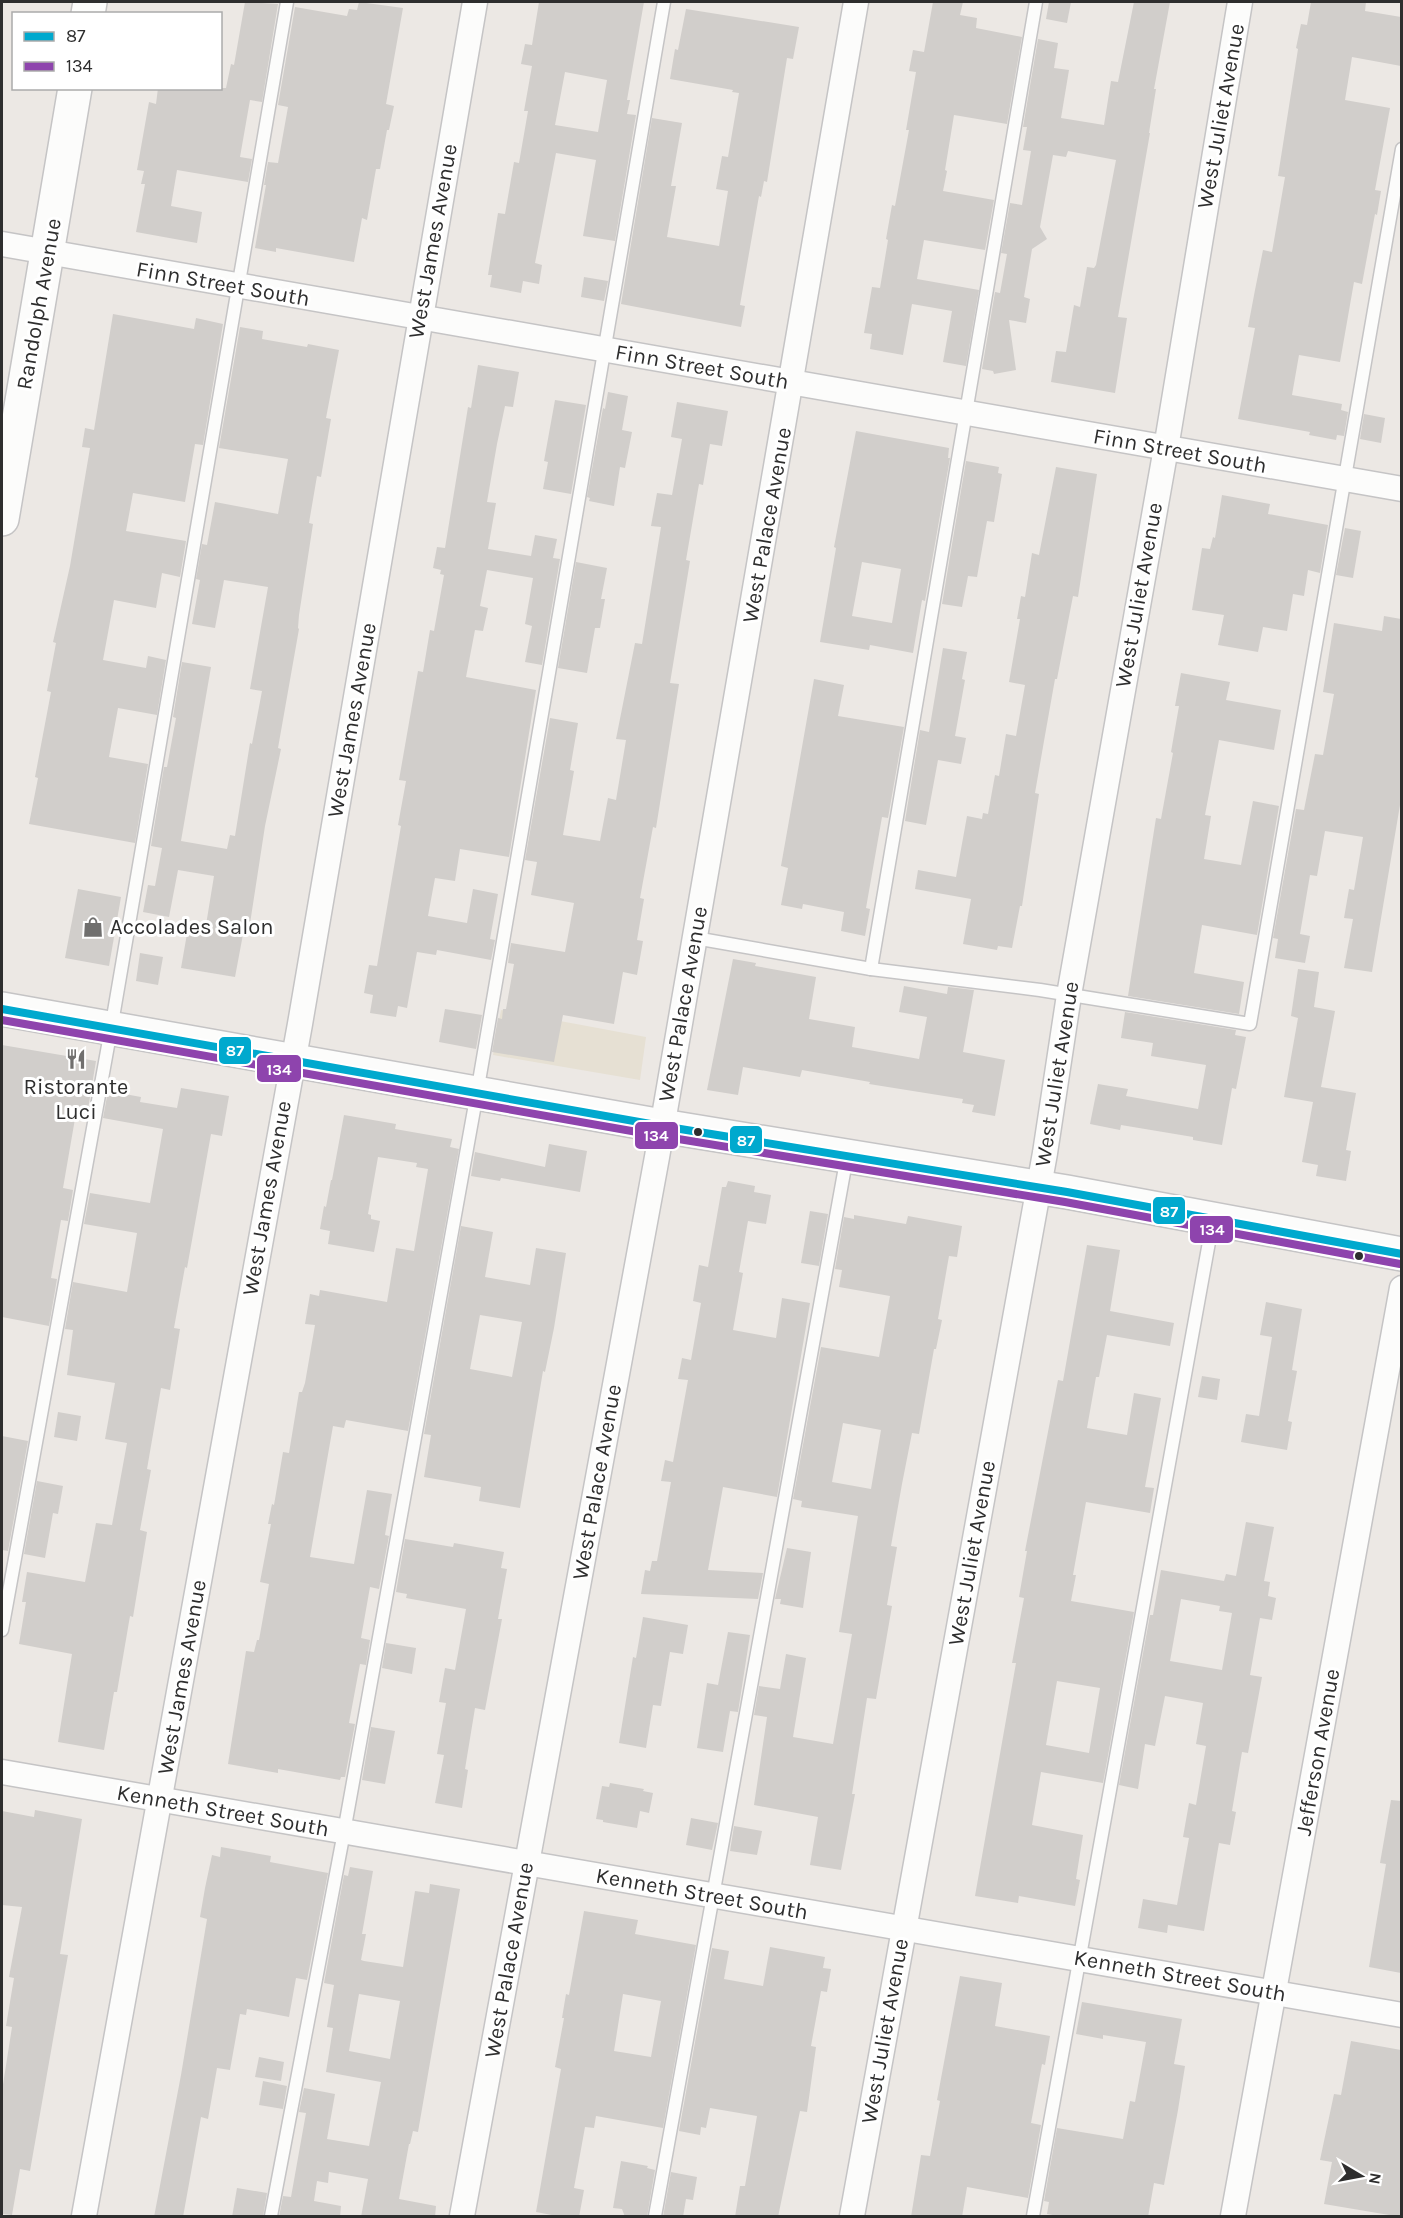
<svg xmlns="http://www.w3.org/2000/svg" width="1403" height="2218" font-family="Karla,sans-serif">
<rect width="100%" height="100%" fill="#ece8e4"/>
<!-- education -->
<path fill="#e6e0d3" d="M501,1010L646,1037L640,1080L493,1055Z"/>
<!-- building -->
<g fill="#d1cecb" fill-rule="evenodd">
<path d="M245,2L278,4L262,102L250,100L240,157L252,159L248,182L177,170L171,206L202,212L197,243L136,232L145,184H141L144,171L137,170L149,102L156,104L158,88H226L231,64L234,65Z"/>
<path d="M359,2L403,8L386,104L394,106L389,130H387L380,169H376L367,220L362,218L354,262L276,248V252L255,248L266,185H264L268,162L278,163L288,107L278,105L295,7L347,16L349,9L357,10Z"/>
<path d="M539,2H644L627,100H630L627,114L636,115L615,241L583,236L596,160L556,153L535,263L542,265L539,284L523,281L521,293L490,287L492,275H488L498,213L505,214L514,162L519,163L528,111H524L532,66L521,64L525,44L532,45ZM565,72L607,80L598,132L555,125Z"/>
<path d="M933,2H963L960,15L977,18L976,28L1022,37L1007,124L954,115L945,170L947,171L943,191L994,200L985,250L924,240L917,279L979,290L966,366L943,362L952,311L912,304L903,355L870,349L872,334L864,333L872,287L880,288L888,240L886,239L892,205L895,206L909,130H906L916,72L909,71L913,50L924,52Z"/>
<path d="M1049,2H1071L1067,23L1046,19Z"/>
<path d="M1134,2H1170L1154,89H1156L1149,133H1150L1118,317L1127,318L1115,393L1051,382L1056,351L1066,352L1074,305L1080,307L1087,267L1094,268L1096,265L1116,160L1068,151L1066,157L1053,155L1040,227L1047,239L1032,249L1024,297L1030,299L1026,323L1009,320L1016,370L994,374L993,371L982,369L995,292L1000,293L1007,254L1001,253L1010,203L1022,205L1031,151L1023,150L1027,127H1023L1038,39L1058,43L1054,68L1069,70L1061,118L1104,125L1111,81L1118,82Z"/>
<path d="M1311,2H1366L1365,11L1401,17V66L1352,57L1345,100L1390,108L1375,190L1381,191L1377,215L1375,214L1362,284L1354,282L1340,362L1299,355L1292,395L1342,404L1341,410L1348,412L1344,436L1337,435L1336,440L1309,435L1310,432L1238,419L1255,328L1248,327L1255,290L1263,250L1272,252L1285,177L1278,176L1298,49L1296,48L1301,24L1307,25Z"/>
<path d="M686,9L799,27L793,59L787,58L767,182L764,181L761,197L759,196L740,305L745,306L741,327L621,304L652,118L682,123L671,186H676L667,237L719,246L728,191L716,189L722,156L728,157L739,93L732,92L733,90L670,79L675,49L678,50Z"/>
<path d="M584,277L608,281L604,301L581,297Z"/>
<path d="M113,314L194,329L196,318L223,324L203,445L195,444L185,502L133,493L126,531L186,541L180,577L162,573L156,608L114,600L103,660L146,668L148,656L166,660L157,715L118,708L109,757L148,764L135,843L29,824L38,778L35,777L51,692L47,691L56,643L53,642L70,566L90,448L82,447L85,428L94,430Z"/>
<path d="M240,327L263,331L262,339L307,347L308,344L339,350L326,418L331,419L321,477L317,476L309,523L313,524L299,615L298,628L299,629L278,748L281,749L265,826L249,930L244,929L235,977L181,968L188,928L205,931L214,876L178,870L169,917L143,912L148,885L155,886L162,848L151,846L164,767H167L176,718L173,717L182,662L211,667L181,841L227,849L230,835L235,836L250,743L252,744L262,691L250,689L268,587L224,580L215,628L192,624L200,580L196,579L202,544L207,545L215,502L278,514L288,459L219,448Z"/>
<path d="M478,365L519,372L513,407L505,406L497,444L487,502L496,503L488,549L531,556L535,535L557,539L553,558L560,559L542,665L525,662L532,626L525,624L533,578L487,570L480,606L488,608L483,631L475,630L466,677L536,690L509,857L460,849L455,881L435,878L428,916L467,923L473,889L498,894L490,939L495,940L491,960L437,950L436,955L417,952L407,1008L398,1006L396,1017L370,1013L373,995L364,993L369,965L377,966L401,826L398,825L406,781L399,780L418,671L423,672L430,630L434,631L444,575L440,574L441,570L433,568L437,547L445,548L468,407L471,408Z"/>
<path d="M608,392L628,396L622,430L632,432L625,468L620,467L614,506L589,501L590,498L587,497L603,408L605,409Z"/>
<path d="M555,400L586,405L571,494L543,489L548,462L544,461Z"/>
<path d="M677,402L728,411L722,446L710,444L703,485L699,484L686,560L690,561L670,683L679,684L656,828L653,827L640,898L644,899L637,940L643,941L637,975L623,972L614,1024L563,1015L554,1062L492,1052L498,1018L502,1019L503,1009H506L514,964L508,963L511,943L565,952L574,903L531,895L537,862L525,860L550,718L578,723L570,770L574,771L563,835L600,841L608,798L616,800L626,740L616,739L635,643L642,644L661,527L651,526L657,493L672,495L682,439L671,437Z"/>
<path d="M1364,414L1385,418L1381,443L1360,439Z"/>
<path d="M856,431L949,448L948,458H950L925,601L922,600L913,653L870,645L869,650L820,642L836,548L834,547ZM862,562L901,569L892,623L852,616Z"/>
<path d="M966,461L999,467L998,473L1002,474L994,522L987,521L977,577L968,576L962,607L942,604Z"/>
<path d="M1056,467L1097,474L1078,597L1073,596L1057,679H1055L1044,741L1035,793L1039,794L1022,906H1020L1012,948L998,946L997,950L963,944L971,899L915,889L918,870L956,877L967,816L982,819L983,813L988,814L995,775L999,776L1006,734L1016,736L1025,685L1009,682L1020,619H1017L1021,596L1025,597L1032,553L1039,555Z"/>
<path d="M1222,495L1270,504L1268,514L1328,525L1320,573L1308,570L1304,596L1293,594L1287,631L1263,627L1258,652L1218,645L1224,615L1192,610L1202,548L1210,549L1213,537L1215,538Z"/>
<path d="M1345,528L1361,531L1353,578L1336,575Z"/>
<path d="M576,562L607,568L601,599H605L600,628H595L587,673L558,668Z"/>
<path d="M1384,616L1401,619V799L1372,972L1344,968L1353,919L1344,918L1349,889L1354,890L1363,837L1325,831L1317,876L1310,875L1300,934L1310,936L1305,963L1275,958L1278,939L1273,938L1296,809L1304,810L1315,754L1323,755L1334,694L1323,692L1334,623L1382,631Z"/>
<path d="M943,648L967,652L962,679L965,680L955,736L966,738L961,764L938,760L926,825L905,821L920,730L929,732Z"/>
<path d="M1181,673L1230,682L1226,700L1281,710L1274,750L1219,740L1205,815L1211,816L1204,859L1241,865L1253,801L1279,806L1257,935L1202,925L1194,973L1244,982L1239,1014L1128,996L1156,818L1161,819L1173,753L1171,752L1179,706H1175Z"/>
<path d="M814,679L844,685L838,716L904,727L888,818L882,817L866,908L870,909L865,936L841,931L844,912L803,904L802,909L781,905L788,868L781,866Z"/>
<path d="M78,889L121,897L109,966L65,958Z"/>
<path d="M140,953L163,957L158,985L136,981Z"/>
<path d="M733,959L756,963L755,966L816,977L809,1019L855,1027L852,1047L919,1059L927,1017L899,1012L904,986L947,994L948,987L974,990L963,1052L1005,1060L995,1116L972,1112L974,1105L962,1103L963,1099L869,1084L870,1082L802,1070L800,1077L743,1067L738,1095L707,1090Z"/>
<path d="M1298,969L1319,972L1314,1007L1335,1011L1321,1087L1356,1093L1346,1150L1351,1151L1346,1181L1316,1176L1318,1165L1302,1162L1313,1102L1284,1097L1298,1018L1291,1016Z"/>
<path d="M445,1009L482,1015L476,1049L439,1042Z"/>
<path d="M1125,1012L1236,1030L1235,1035L1246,1037L1236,1089L1232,1088L1222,1145L1193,1140V1137L1121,1125L1120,1130L1090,1124L1098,1084L1128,1089L1126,1096L1198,1109L1206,1065L1151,1056L1153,1043L1121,1038Z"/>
<path d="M2,1045L96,1061L87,1115L76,1113L63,1188L73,1190L68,1221L61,1220L51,1278L57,1279L49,1326L2,1317Z"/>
<path d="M181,1088L229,1096L222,1136L211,1134L187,1268L185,1267L174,1328L180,1329L170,1390L161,1388L147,1469L151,1470L140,1530L147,1532L133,1617L130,1616L117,1692H114L104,1750L58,1742L72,1654L19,1644L26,1602H22L27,1572L85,1582L96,1523L112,1525L127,1443L105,1439L115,1383L67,1375L73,1330L65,1329L73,1282L127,1292L137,1233L84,1224L90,1193L150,1203L163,1129L103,1118L108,1091L141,1097L140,1102L177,1108Z"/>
<path d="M344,1115L396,1124L395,1129L452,1139L450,1147L459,1149L408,1431L346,1420L344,1428L333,1426L310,1557L354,1564L367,1490L392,1494L385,1535L389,1536L379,1589L370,1587L361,1638L370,1640L366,1665L360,1664L349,1723L355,1724L345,1777H341L340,1780L278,1769V1773L228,1764L246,1651L254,1652L257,1640H259L269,1584L260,1582L271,1524H268L272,1504L274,1505L283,1452L289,1453L299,1392H302L305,1383L315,1325L305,1324L310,1294L319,1296L320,1290L387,1302L396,1248L414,1251L428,1169L416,1167L417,1163L378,1157L368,1214L371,1215V1219L380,1221L374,1252L328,1244L330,1231L320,1229L324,1206L326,1207L331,1180H332Z"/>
<path d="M549,1144L587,1151L580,1192L501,1178L500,1181L471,1176L475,1152L545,1167Z"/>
<path d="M728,1181L755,1186L754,1192L771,1195L766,1224L748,1221L739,1272L743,1273L733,1330L776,1338L782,1298L810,1303L777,1497L723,1487L708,1570L763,1573L758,1599L641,1594L645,1570L650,1571L652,1561H657L671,1482L661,1481L665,1460L673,1462L688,1380L678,1379L682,1358L691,1360L701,1303L693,1301L699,1265L708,1267L722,1187H726Z"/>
<path d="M810,1211L828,1214L819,1266L801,1263Z"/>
<path d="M854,1215L906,1224L908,1216L962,1226L957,1257L949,1256L938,1319L942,1320L936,1349H934L919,1434L912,1433L902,1484L891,1546L897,1547L887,1605L892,1606L876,1699L867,1698L852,1794H855L841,1870L810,1865L818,1817L754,1805L767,1717L754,1715L759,1686L780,1689L786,1654L806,1658L793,1737L833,1744L852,1634L839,1632L858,1516L801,1507L802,1501L793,1499L821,1347L879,1357L890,1296L839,1287L842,1270L835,1269L844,1217L854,1219ZM843,1423L881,1430L871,1489L832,1482Z"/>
<path d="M461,1226L493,1232L485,1277L530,1285L536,1248L566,1253L554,1328L545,1372L543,1371L520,1508L479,1501L481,1487L424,1477L431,1435L424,1434ZM480,1315L522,1322L512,1377L470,1369Z"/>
<path d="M1087,1245L1120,1250L1110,1311L1174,1323L1170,1346L1107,1335L1099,1377H1096L1087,1428L1127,1435L1134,1393L1161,1398L1145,1487L1154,1488L1150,1513L1086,1502L1073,1575H1076L1071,1601L1134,1612L1103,1783L1041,1772L1032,1825L1083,1835L1076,1879L1080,1880L1075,1906L1019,1896L1018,1903L975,1896L1016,1663H1012L1024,1598L1019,1597L1027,1551H1025L1058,1380L1063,1381ZM1057,1681L1100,1688L1089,1753L1046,1745Z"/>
<path d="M1266,1302L1302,1309L1292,1370L1297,1371L1288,1421L1292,1422L1287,1450L1241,1442L1246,1414L1259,1416L1272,1337L1260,1335Z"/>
<path d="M1202,1376L1220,1379L1217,1400L1198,1397Z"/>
<path d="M58,1412L81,1416L77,1441L54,1437Z"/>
<path d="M2,1436L28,1441L8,1551L2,1550Z"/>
<path d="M37,1481L63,1486L58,1514L53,1513L45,1558L24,1554Z"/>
<path d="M1246,1522L1274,1527L1264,1581L1270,1582L1268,1596L1276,1598L1272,1620L1260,1618L1250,1675L1262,1677L1248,1753L1242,1752L1232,1811L1236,1812L1230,1845L1219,1843L1204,1931L1168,1925L1167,1933L1138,1928L1143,1899L1177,1905L1189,1838L1183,1837L1189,1803L1196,1805L1206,1746L1196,1744L1203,1703L1165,1696L1155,1746L1145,1744L1138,1789L1119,1785L1150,1615H1153L1161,1570L1224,1581L1226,1574L1236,1576ZM1181,1599L1220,1606L1219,1611L1232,1613L1222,1670L1170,1661Z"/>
<path d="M405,1539L453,1547L454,1543L504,1552L501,1568L507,1569L498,1619H502L485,1710L475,1708L465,1769L468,1770L462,1808L435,1803L444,1755L437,1754L446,1703L439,1702L445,1668L455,1670L466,1609L406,1598L407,1594L396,1592Z"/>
<path d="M787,1548L811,1552L803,1608L780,1604L781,1599H775Z"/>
<path d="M643,1617L688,1625L683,1654L670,1652L661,1706L653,1705L646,1748L619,1743L633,1657L636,1658Z"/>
<path d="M728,1632L750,1635L738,1712L730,1711L723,1752L697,1748L707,1683L718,1685Z"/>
<path d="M386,1643L416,1648L412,1674L382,1668Z"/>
<path d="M371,1727L395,1731L385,1784L362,1780Z"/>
<path d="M610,1783L644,1789L643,1791L653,1793L649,1813L640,1811L637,1828L603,1822V1820L596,1819L602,1786L609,1787Z"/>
<path d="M1391,1800L1401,1801V1973L1369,1967L1386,1864L1380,1863Z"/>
<path d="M35,1810L82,1819L60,1954L68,1955L54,2034L30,2171L20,2169L12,2215L2,2214V2091L12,2027L6,2026L14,1978L9,1977L22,1907L2,1905V1811L34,1817Z"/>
<path d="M691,1818L718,1823L712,1850L686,1845Z"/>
<path d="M734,1826L762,1831L757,1855L730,1851Z"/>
<path d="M221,1847L271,1856L270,1862L328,1873L307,1980L296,1978L289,2017L247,2009L246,2015L240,2014L230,2070L217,2068L208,2119L201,2117L183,2217H154L181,2075L207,1919L200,1917L205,1888L212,1855L220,1857Z"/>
<path d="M350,1867L373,1871L362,1934H366L361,1960L364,1961L403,1967L415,1891L429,1893L430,1884L460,1889L418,2132L413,2131L410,2144H409L399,2199L436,2206L435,2217H361L368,2179L329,2172L328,2183L317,2181L314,2201L341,2206L340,2217H279L283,2196L291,2197L306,2113L299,2112L304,2088L335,2094L327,2139L369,2146L381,2082L326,2072L333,2028L327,2027L334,1985L324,1983L344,1875L348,1876ZM359,1994L400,2001L390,2059L349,2051Z"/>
<path d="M584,1911L638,1920L635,1934L696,1945L663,2128L596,2116L594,2128L585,2127L574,2188L584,2190L579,2217H562L536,2212L561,2069L555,2067L564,2018H562L566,1994L569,1995ZM623,1994L661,2001L651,2057L614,2051Z"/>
<path d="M770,1947L825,1957L823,1968L831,1969L827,1992L821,1991L811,2046L816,2047L807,2112L800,2111L778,2217H735L740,2186H745L757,2116L710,2108L706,2128L701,2127L700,2135L679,2131L712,1948L729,1951L724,1979L763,1986Z"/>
<path d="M960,1976L1002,1983L995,2026L1050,2036L1045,2065L1042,2064L1031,2123L1041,2125L1028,2198L967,2187L962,2217H911L921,2155L930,2156L940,2101L937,2100Z"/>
<path d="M1082,2002L1182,2019L1174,2064L1185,2066L1178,2110L1164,2185L1154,2183L1148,2217H1064L1047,2214L1049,2202L1044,2201L1057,2128L1123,2139L1130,2101L1135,2102L1146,2042L1103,2035V2039L1076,2034Z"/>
<path d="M1351,2041L1401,2050V2217L1324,2204L1332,2162L1320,2160L1334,2094L1341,2095Z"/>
<path d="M259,2057L284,2062L281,2081L255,2077Z"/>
<path d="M263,2081L287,2086L283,2109L259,2105Z"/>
<path d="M621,2161L648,2166L647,2168L655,2170L647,2217H625L622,2209L613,2208Z"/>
<path d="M671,2172L697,2177L693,2200L686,2199L683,2217H663Z"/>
<path d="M237,2188L267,2193L263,2217H232Z"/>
</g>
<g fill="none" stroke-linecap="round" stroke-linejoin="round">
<!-- lane casing -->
<g stroke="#c5c4c5" stroke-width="15">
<g id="lane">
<path d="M695,938L871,969L1040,990L1250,1024L1402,149"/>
<path d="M871,969L1036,2"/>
<path d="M2,1630L111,1029L287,2"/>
<path d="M271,2216L344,1832L477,1093L664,2"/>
<path d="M655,2216L847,1156"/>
<path d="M1033,2216L1213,1220"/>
</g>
</g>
<!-- street casing -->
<g stroke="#c5c4c5" stroke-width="27">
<g id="street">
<path d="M2,244L1402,489"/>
<path d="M2,1772L1402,2015"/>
<path d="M84,2216L300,1024L475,2"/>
<path d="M462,2216L657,1157L856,2"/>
<path d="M852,2216L1045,1153L1069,995L1166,448L1240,2"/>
<path d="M1233,2216L1402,1288"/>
</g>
</g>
<!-- secondary casing -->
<g stroke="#c5c4c5" stroke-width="36">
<g id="secondary">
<path d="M88,14L90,2"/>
<path d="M2,519L75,88"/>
<path d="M2,1009L662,1126L1067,1192L1402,1254"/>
</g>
</g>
<!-- lane -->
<use href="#lane" stroke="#fcfcfb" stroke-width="12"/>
<!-- street -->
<use href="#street" stroke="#fcfcfb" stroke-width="24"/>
<!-- secondary -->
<use href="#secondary" stroke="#fcfcfb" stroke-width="33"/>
<!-- bus-1 casing -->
<g stroke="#fff" stroke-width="12">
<path id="bus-1" d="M2,1009L662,1126L1067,1192L1402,1254"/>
</g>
<!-- bus-2 casing -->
<g stroke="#fff" stroke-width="12">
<path id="bus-2" d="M2,1020L660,1136L1065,1202L1400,1264"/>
</g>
<!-- bus-1 -->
<use href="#bus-1" stroke="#00a9ce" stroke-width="8"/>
<!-- bus-2 -->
<use href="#bus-2" stroke="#8e44ad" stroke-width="8"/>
</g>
<!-- icons -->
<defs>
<g id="shop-bare" transform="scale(1.62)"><path d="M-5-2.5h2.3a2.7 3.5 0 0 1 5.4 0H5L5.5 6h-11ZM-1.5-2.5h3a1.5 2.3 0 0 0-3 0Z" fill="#706f6e" stroke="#fff" stroke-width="2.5" paint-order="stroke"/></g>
<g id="restaurant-bare" transform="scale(1.62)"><path d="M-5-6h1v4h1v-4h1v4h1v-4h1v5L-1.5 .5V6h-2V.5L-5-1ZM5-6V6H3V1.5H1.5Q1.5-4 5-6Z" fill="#706f6e" stroke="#fff" stroke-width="2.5" paint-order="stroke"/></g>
</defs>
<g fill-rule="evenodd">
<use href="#shop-bare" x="93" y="927"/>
<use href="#restaurant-bare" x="76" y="1059"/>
</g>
<!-- markers -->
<g fill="#2e2e2e" stroke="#fff" stroke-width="2">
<circle cx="698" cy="1132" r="5"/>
<circle cx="1359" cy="1256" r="5"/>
</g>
<g text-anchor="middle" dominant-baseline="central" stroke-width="6" stroke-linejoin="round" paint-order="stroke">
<!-- street labels -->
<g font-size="22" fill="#2e2e2e" stroke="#fff">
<text transform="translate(1221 116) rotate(-80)">West Juliet Avenue</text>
<text transform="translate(433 241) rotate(-80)">West James Avenue</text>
<text transform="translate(223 284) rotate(10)">Finn Street South</text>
<text transform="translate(39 304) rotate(-80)">Randolph Avenue</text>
<text transform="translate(702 367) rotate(10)">Finn Street South</text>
<text transform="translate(1180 451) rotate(10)">Finn Street South</text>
<text transform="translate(767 525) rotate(-80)">West Palace Avenue</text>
<text transform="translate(1139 595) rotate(-80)">West Juliet Avenue</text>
<text transform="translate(352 720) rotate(-80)">West James Avenue</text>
<text transform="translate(683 1004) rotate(-80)">West Palace Avenue</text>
<text transform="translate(1057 1074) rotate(-81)">West Juliet Avenue</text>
<text transform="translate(267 1198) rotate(-80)">West James Avenue</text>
<text transform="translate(597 1482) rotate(-80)">West Palace Avenue</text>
<text transform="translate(972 1553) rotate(-80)">West Juliet Avenue</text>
<text transform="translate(182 1677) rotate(-80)">West James Avenue</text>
<text transform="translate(1318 1752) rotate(-80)">Jefferson Avenue</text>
<text transform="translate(223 1811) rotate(10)">Kenneth Street South</text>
<text transform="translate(702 1894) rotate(10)">Kenneth Street South</text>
<text transform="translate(509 1960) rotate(-80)">West Palace Avenue</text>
<text transform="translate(1180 1976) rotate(10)">Kenneth Street South</text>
<text transform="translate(885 2031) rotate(-80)">West Juliet Avenue</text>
</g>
<!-- poi labels -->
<g font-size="22" fill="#2e2e2e" stroke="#fff" text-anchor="start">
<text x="110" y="927">Accolades Salon</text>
<text x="76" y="1087" text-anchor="middle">Ristorante<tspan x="76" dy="25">Luci</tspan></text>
</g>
</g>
<g stroke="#fff" stroke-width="2">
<rect x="218" y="1036" width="34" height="29" rx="6" fill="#00a9ce"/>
<rect x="256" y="1054" width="46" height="29" rx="6" fill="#8e44ad"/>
<rect x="634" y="1121" width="45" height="29" rx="6" fill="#8e44ad"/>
<rect x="729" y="1125" width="34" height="29" rx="6" fill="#00a9ce"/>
<rect x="1152" y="1196" width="34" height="29" rx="6" fill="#00a9ce"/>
<rect x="1189" y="1215" width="45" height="29" rx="6" fill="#8e44ad"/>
</g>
<g font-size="16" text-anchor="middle" font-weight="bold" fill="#fff">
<text x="235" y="1056">87</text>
<text x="279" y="1075">134</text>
<text x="656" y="1141">134</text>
<text x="746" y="1146">87</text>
<text x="1169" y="1217">87</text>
<text x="1212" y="1235">134</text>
</g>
<!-- border -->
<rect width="1403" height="2218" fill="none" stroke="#2e2e2e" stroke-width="6"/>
<!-- legend -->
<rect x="12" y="12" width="210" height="78" fill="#ffffff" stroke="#ababab" stroke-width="1.5"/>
<rect x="24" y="32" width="30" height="9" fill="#00a9ce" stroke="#ababab" stroke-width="1.5"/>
<text x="66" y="42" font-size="18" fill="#2e2e2e">87</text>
<rect x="24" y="62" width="30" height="9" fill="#8e44ad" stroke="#ababab" stroke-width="1.5"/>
<text x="66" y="72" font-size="18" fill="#2e2e2e">134</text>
<!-- north arrow -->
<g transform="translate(1361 2176) rotate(100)" stroke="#ffffff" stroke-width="4.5" paint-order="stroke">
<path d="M0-4.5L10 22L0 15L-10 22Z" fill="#2e2e2e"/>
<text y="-9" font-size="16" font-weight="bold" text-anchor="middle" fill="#2e2e2e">N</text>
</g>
</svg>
